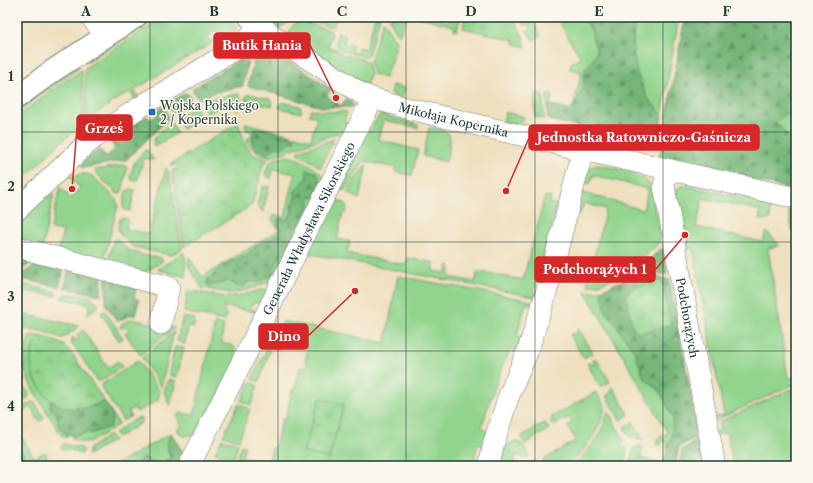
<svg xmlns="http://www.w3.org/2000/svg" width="813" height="483" font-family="'Libre Caslon Text',serif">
<defs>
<pattern id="forest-firs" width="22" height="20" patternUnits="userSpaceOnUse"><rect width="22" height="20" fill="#74b678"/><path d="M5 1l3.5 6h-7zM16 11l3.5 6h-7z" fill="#5f9563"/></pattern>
<pattern id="park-tufts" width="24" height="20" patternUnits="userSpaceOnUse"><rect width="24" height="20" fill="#91d48d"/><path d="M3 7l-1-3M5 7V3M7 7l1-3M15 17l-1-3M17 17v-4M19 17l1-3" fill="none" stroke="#76ad74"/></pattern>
</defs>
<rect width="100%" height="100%" fill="#fbf7ec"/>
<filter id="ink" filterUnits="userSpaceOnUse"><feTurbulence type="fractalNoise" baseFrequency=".025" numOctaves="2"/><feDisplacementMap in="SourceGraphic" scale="8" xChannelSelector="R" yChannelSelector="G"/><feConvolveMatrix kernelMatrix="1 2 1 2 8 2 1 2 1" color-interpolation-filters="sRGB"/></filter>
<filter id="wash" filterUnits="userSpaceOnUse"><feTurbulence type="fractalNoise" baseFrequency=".012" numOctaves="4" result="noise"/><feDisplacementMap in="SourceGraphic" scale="16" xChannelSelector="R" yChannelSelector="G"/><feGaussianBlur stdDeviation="0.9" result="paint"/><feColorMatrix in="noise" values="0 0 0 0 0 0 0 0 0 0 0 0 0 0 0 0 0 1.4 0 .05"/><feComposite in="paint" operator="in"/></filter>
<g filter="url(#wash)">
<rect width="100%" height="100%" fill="#eedfbe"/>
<!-- green -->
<g fill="#91d48d" stroke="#588860">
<path d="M155,17H159L87,62L85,61Z"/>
<path d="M164,17H227C238,25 241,33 228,41L225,40L218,30L208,36L212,43L134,90L140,99L136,101L130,92L110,104L87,121L86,116L85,68Z"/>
<path d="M276,17H296L278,29L276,27L275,20Z"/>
<path d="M305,17H336L334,26L331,27L303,18Z"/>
<path d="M375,17H380L368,55L366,57C357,55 338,53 336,42C335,40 337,35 338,32L346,35L344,43L353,45L351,51L357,53L358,47L366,49Z"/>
<path d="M391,17H407L404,22L400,34H398L389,19Z"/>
<path d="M418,17H439C444,22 450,22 455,17H460L457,31L454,30V26Z"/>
<path d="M520,17H530L541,36L534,40H533L527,31L531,28L529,24L525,26Z"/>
<path d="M556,17H679L657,144L549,120L548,119L547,93L553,94L550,105L572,110L582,72L570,69L571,63L581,58Z"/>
<path d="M300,21L330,30L332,33L328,47L336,49L342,54L364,60L368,63L370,75L366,86L288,35L292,26Z"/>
<path d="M383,21L397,43L385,78L375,75L373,74L370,61Z"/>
<path d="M79,66V68L37,97L17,113V110L44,89Z"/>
<path d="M82,70L84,116L87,135L79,127L60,143L17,185V117L49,92Z"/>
<path d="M392,85L405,88L402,99L393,95L391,90Z"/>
<path d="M540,93L543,95L544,118L542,119L537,117L535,116V94Z"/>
<path d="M239,94L242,99L238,111L231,100L208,114L202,105L203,102L214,98Z"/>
<path d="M250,94L271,99L273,102L272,106L245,100L247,95Z"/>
<path d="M283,102L300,106L301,109V113L279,108L280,104Z"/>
<path d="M192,108H196L202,118L183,129L177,120L178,117Z"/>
<path d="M311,109L321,111L347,112L344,122L349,124L347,130L270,157C258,153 251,152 247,139L252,135L251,131L246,130L245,123L311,140L317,117L309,115Z"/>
<path d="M505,112L524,117L522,122L519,125L503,123Z"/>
<path d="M381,114L418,125V128L383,120L378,140L418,150L412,175L395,172L396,168L364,161L344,191L337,188L362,138L367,135L379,116Z"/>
<path d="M169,124H172L177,133L154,147C151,137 162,130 169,124Z"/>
<path d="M429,128C434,129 441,129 445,131C455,135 447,154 446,162L423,156Z"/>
<path d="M334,139L320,168L313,162L300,155L298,153L299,151Z"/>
<path d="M147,150L154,160L144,158L137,181L132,180L130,178L134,163L144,151Z"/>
<path d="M287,156C305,160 314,166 327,180L271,281L251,289L232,293L224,292L202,288L188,265L189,257L202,277L279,230L272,220L274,215L285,217L295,174L273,169L271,179L265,175C269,158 272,160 287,156Z"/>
<path d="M125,165L127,169L122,192L117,194L95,172V170Z"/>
<path d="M365,165H367L359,199L347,192Z"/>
<path d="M594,165H597C613,168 645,171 651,188L661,239L660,242L631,271L600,284L590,286L587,285L606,209L584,203L580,214L575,213L581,192L643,210L648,189L593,175L590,184L583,183L586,172Z"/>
<path d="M166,168L169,172L182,249L171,255L145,250L132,246L120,234L118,228L120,219L123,218L128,219L126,229L149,234Z"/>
<path d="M81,174H86L91,175L116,199L118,205L103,263L58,253L63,231L51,229L60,187L71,198L80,188L70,177Z"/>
<path d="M684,185L768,204L770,207V219L759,220L761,211L703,198L696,227L763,242L766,232C771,235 776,240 779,246L768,248L788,378L796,377V383L714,421L713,417L724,415L693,248L682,250L680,242L689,240L687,229L681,230L675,193L678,188Z"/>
<path d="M269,186L263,212L257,205L262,187Z"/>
<path d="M130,189L135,190L130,211L125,210L123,206L126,191Z"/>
<path d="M51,194H54L42,249L17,243V226Z"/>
<path d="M545,196L551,197L550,203L557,205L534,292L540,298H539L307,253L332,200L336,202L337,200L345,203L347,208L346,213H343L337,239L350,241L347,253L405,265L408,258L435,263L433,271L446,273L448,265L451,266L449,277L475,282L478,271L523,280Z"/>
<path d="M117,238L128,250L142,255L161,258L163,261L140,275L107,264L114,240Z"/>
<path d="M183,253L185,256L186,277L159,270L158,269Z"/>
<path d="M398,276L527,300L538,304L536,309L526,303L517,334L525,344L519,357L511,348L496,381L482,426L491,435L488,452L478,443L473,466H268L237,458L241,445L245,446L242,457L269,463L272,448H275L282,419L285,420L292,391H294L300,367L306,368L307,361H305L308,348L282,341L279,349L275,348L279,333L296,337L297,333L280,329L283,321L385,343Z"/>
<path d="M645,276L648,283L638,285L628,292L662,281L653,283L650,276L667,279L669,280L698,434L697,436L679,447L675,466H632L631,462L634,448L639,446H643L640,458L663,463L668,447H666L667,442L662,441L661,445L656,444L657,439L668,433L585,291C599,296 619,279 633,277C637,276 641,276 645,276Z"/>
<path d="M17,283L56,292V296L25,291L22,301H17Z"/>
<path d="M264,289L270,292L264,304L254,302L250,309L261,312L260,313L223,306L226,316L225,321L184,312L188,290L225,297L243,295Z"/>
<path d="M64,293L90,297L95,300L99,306L87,315L90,304L61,298Z"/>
<path d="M105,311L123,338L119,341L101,313Z"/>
<path d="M26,315L80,326L65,337L62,338L45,332L24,328L23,325Z"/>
<path d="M183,317L195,319L194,327L188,326L185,344L178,342L177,340Z"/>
<path d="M132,319L175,328L140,355L125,333L129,330L126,326L122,329L120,326L121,324Z"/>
<path d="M215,323L224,325L221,343L234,346L237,360L201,432L185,436L180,434L177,429L182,426L176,416L182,413L194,415Z"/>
<path d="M579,329L593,353L585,357H583L570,336L571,334L573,333L575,335L577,334L576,331Z"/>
<path d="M83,330L108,368L118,361L122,367L100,381H97L80,355L70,342L71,339L73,337L76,341L79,339L77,335Z"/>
<path d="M174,332L161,387L142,358Z"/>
<path d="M32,335L43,337L37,339L33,347L31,357L33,377L46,396L95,406L104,401L119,424C112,428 93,443 85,442C80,442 76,440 72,439L73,436L68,434L66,438L62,436L32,388L28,379L25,371L24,363L26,347L30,336Z"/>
<path d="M24,336L25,337C22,348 19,361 21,372C22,376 24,378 24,382L17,380V339Z"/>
<path d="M175,347H178L184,348L177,377L170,375L169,373Z"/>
<path d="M267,349L270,350L259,382L252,379Z"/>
<path d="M596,358L610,382L602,386H600L588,365V363L590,362L592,365L594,364L593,360Z"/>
<path d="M138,361L160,392L158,400L137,412L134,408L129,411L131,416L123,421L101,387L102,384Z"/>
<path d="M169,380L176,381L170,406L164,392L167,381Z"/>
<path d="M250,382L258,386L251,405L241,401Z"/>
<path d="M17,384C23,386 26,389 29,394L28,398L17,405Z"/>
<path d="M613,387L629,415L622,419L620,420L606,396L612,392L610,389Z"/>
<path d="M796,387V390L792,391L796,421V456L788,457L789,466H733L727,433L717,435L716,432L720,430L719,422Z"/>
<path d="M596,392L605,407C603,413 602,419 599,425C594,436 576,464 563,466C559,467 554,466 550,466L552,464L549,462L545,465L542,461L576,440L567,426L572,422L569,417L554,426L551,421L552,417Z"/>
<path d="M32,402L35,403L44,417V419L39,421L31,407L17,415V410Z"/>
<path d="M239,404L250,409L239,440L223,436Z"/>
<path d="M608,411L625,442L621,444L622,448L626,447L627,452L624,466H571C589,453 603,433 608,411Z"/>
<path d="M137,418H140L143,422L118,437L115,434L116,432Z"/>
<path d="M633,421L644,440L630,437L624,427L629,424L630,427L632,426L631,423Z"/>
<path d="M545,423L549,429L525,444L522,439V436L542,424Z"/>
<path d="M17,429L34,458L45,452L47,456L45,466H17Z"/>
<path d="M171,433L183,453L180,466H114Z"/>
<path d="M108,436H111L114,440L88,455L90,448Z"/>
<path d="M222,439L238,443L234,457L215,453Z"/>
<path d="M515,441L522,444L529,456L526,458L516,455L513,466H497L502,448Z"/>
<path d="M64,444L81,448L83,449L82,454L61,448L62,445Z"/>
</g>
<!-- forest -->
<g fill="url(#forest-firs)" stroke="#4a7a56">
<path d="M583,17H631L634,24L633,50L637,73L647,97L662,115L657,144L549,120C546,116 547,109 550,105L572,110L583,88L585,69L597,54L591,30Z"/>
<path d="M685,17H796V190L659,159Z"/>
<path d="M263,47H268L270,48L331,89L327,96L341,106L346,99L351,102L353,107H321L248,86L254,59L265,61L267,51L256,48Z"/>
<path d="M249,54L243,86L215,92L200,99L197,98L193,91V88Z"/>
<path d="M185,93L188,94L192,101L191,103L175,112L172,111L168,105L169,103Z"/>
<path d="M161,108H164L168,116V119L126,160L83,168L80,164L100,149L106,157L115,149L110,141L125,130L147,116L150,120L159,114L157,110Z"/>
<path d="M255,129H262L278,134L291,136L295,141L288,143L283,148H275L267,154L261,150H255C252,142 252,137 255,129Z"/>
<path d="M307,170L316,172L320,181L317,188L315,197L310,196C309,210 305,220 294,229V234L287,252L281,256L274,268L272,276L266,277L260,282L251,281L242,287L235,285L229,281C222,283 213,286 207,285V279L213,276L217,270L231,261L245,256L258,245L273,238L281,231L277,223L278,219L287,220L292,212L291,205L295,200V191L306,179Z"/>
<path d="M791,209L796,210V232L792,231L789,210Z"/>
<path d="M661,248L663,250L667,274L666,275L651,272H639V270Z"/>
<path d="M19,253L40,257L17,273V260Z"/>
<path d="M44,259L66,264L59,287L17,278Z"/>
<path d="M70,266L102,274L101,295L64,288Z"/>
<path d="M106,275L137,283L134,298L139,300L135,316L131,315L119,321H117L106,305Z"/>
<path d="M650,276L667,279L669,280L698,434L697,436L678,447L675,466H666L663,464L668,447L672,436L673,419L660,391L644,378L635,352L606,312L601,290L632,277L638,285L628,292L662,281L653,283Z"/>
<path d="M51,400C67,412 87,410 104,401C112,412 115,414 110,427L93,433H84L75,436L64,433L59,426L56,413L50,408Z"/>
<path d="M171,433L183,453L184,458L180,466H134V465L144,457L153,463H163L170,457C167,448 166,441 171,433Z"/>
<path d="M698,439L703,461L692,463V466H679L682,450Z"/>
<path d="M17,444L23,452V458L29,466H17Z"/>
<path d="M207,458L238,466H203Z"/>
</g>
<!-- park -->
<g fill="url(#park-tufts)" stroke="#588860">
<path d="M465,17H511C519,26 523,35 526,47L514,44V40L463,28Z"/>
<path d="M796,105V146L776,122Z"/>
<path d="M238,123C243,133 244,146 252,153C256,157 263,158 268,160L263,165L252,205L184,247L172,171L178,168L177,164L172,166L171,164Z"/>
<path d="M662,281L671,325L639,333L633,328L626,297C632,283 649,283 662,281Z"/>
<path d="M43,337L54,340L65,346L73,355L104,401C81,413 56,412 41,389C36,381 32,375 31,366C30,356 33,347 37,338Z"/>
<path d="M320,398L344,405L329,459L303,452Z"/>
</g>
</g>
<g filter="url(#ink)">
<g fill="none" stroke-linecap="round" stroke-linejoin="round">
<!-- minor casing -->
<g stroke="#677664" stroke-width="22">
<g id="minor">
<path d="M91,17L106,36"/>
<path id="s1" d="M249,17L278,39L362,94L372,98L410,109L583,150L796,198"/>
<path id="s2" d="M667,169L664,186L666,197L715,466"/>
<path d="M17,210L81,149L94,138L113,125L140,107L243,44L246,41L260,24"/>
<path d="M17,247L169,287L161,324"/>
<path id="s3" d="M189,466L251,344L368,108L372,98"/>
<path d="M489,466L494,442L508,398L528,350L545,297L583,150"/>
</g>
</g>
<!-- major casing -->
<g stroke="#677664" stroke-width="24">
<path id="major" d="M17,97L54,70L135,17"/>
</g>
<!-- minor -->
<use href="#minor" stroke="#fff" stroke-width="21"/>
<!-- major -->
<use href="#major" stroke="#fff" stroke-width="22"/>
</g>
</g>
<!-- grid -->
<path fill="none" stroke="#1f3d34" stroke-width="1" stroke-opacity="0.55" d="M150,17V466M278,17V466M406,17V466M535,17V466M663,17V466M17,132H796M17,242H796M17,351H796"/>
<!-- markers -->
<rect fill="#1f6fb2" stroke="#fbf7ec" stroke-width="1.5" x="148" y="108" width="8" height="8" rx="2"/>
<g text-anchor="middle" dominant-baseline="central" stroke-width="3" stroke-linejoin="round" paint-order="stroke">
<!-- poi labels -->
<g font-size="12" fill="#1f3d34" stroke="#fbf7ec" text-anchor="start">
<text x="160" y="105">Wojska Polskiego<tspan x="160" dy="14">2 / Kopernika</tspan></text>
</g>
<!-- street labels -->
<g font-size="12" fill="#1f3d34" stroke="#fbf7ec">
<text stroke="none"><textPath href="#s1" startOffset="232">Mikołaja Kopernika</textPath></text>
<text stroke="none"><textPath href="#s3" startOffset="266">Generała Władysława Sikorskiego</textPath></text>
<text stroke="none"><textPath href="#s2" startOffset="151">Podchorążych</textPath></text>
</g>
</g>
<!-- callouts -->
<path fill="none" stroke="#d62828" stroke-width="1.5" d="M336 98L310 45M72 189L77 128M506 191L529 138M685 235L655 270M355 291L308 336"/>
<g fill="#d62828" stroke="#fbf7ec" stroke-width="1.5">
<circle cx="336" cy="98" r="4"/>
<circle cx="72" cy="189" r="4"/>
<circle cx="506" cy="191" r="4"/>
<circle cx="685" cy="235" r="4"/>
<circle cx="355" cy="291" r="4"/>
</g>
<g fill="#d62828" stroke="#d62828" stroke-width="1.5">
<rect x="214" y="33" width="96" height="25" rx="4"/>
<rect x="77" y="115" width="55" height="25" rx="4"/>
<rect x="529" y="125" width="230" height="25" rx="4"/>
<rect x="535" y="257" width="120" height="25" rx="4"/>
<rect x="259" y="324" width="49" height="25" rx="4"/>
</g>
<g font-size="13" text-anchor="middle" font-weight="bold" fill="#fff">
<text x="262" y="50">Butik Hania</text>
<text x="104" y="133">Grześ</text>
<text x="644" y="142">Jednostka Ratowniczo-Gaśnicza</text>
<text x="595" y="274">Podchorążych 1</text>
<text x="284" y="341">Dino</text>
</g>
<!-- margin -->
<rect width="813" height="483" fill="none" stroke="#fbf7ec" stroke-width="44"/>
<rect x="22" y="22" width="769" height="439" fill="none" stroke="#1f3d34" stroke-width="1.5"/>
<g font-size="13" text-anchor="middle" font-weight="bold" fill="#1f3d34">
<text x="86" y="16">A</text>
<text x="214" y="16">B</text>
<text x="342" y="16">C</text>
<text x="471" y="16">D</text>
<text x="599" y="16">E</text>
<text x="727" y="16">F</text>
<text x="11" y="81">1</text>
<text x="11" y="191">2</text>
<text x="11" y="301">3</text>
<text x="11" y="411">4</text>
</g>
</svg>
